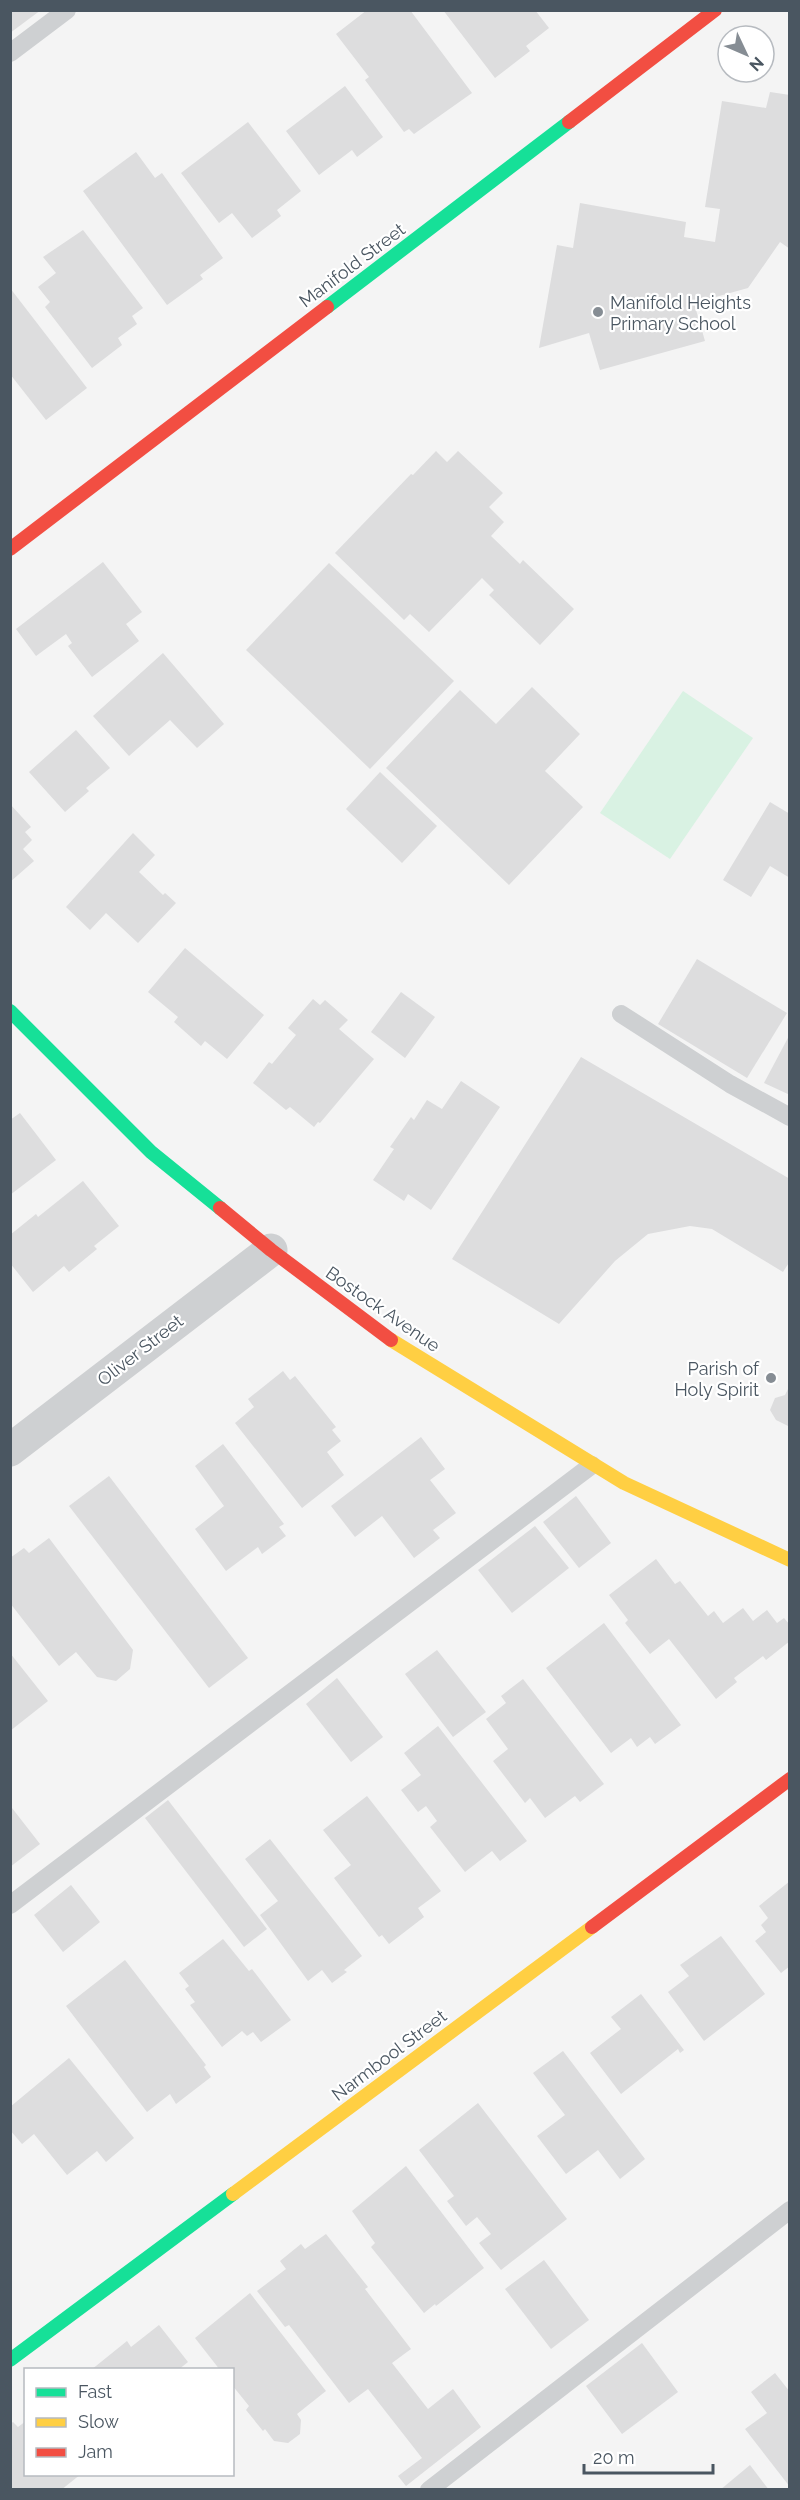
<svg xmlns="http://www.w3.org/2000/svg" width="800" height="2500" font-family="Raleway,sans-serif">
<rect width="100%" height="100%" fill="#f4f4f4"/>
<!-- green -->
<path fill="#d9f2e3" d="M683,691L753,738L670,859L600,813Z"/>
<!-- building -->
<g fill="#ddddde">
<path d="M10,10H41L10,33Z"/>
<path d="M367,10H410L472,93L414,134L409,129L404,132L365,80L369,77L336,34Z"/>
<path d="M443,10H535L549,28L526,46L530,51L495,78Z"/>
<path d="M345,86L383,137L357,157L352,150L319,175L286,131Z"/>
<path d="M770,92L790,95V249L780,242L748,288L694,303L705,341L600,370L589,333L539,348L557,245L573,248L580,203L686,222L684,237L715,242L720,209L705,207L722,101L766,108Z"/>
<path d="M248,122L301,191L277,210L281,216L252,238L232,213L219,223L181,173Z"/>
<path d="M136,152L155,178L162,173L223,258L200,275L203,279L167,305L83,191Z"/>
<path d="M83,230L143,308L132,316L137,324L118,338L122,345L92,368L45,307L50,302L38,287L56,273L43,257Z"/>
<path d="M10,288L87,388L46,420L10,374Z"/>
<path d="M436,451L447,462L458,451L503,493L489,507L504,522L491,536L520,564L523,560L574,609L540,645L489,595L494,590L482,578L429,632L410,614L404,620L335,553L411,474L413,475Z"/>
<path d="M103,562L142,612L126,624L139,641L92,677L68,646L72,643L66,634L36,656L16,629Z"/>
<path d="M329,563L454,681L370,769L246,650Z"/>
<path d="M163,653L224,724L197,748L170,720L129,756L93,716Z"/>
<path d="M532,687L580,734L545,771L583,807L509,885L386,768L460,690L496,724Z"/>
<path d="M76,730L110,768L86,788L89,791L65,812L29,772Z"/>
<path d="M380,772L437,826L402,863L346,809Z"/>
<path d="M770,802L790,814V878L770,866L751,897L723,880Z"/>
<path d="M10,804L31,827L25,832L32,840L23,849L34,861L10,882Z"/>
<path d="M133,833L155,855L139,872L163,895L165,893L176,903L138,943L106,913L90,930L66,907Z"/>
<path d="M185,948L264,1015L227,1059L205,1041L201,1046L174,1022L178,1017L148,992Z"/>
<path d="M697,959L787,1013L747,1078L658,1024Z"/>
<path d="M401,992L435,1017L405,1058L371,1032Z"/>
<path d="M313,999L320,1005L325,1000L348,1020L339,1029L374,1059L320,1123L318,1122L314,1127L290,1107L286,1110L253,1083L269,1062L272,1064L296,1035L288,1028Z"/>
<path d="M790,1034V1095L764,1083Z"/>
<path d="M581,1057L790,1179V1261L783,1272L712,1229L690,1226L648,1234L615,1261L559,1324L452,1259Z"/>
<path d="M461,1081L500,1107L431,1210L408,1194L404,1201L373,1180L394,1149L390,1147L411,1117L414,1120L427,1100L442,1109Z"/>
<path d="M20,1113L56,1160L10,1195V1120Z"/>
<path d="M83,1181L119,1226L94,1246L97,1249L69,1272L64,1266L33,1292L10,1263V1235L36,1214L38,1217Z"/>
<path d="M283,1371L290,1380L295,1376L336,1427L332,1430L341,1441L327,1452L344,1475L302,1508L235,1423L254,1407L248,1399Z"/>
<path d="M790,1385V1427L776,1420L770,1410L775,1398L785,1395Z"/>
<path d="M421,1437L445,1469L430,1480L456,1513L433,1530L440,1538L414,1558L382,1516L355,1537L331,1506Z"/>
<path d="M223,1444L284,1524L279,1527L286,1536L262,1554L258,1547L226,1571L195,1529L224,1506L195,1466Z"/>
<path d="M109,1476L248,1658L209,1688L69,1506Z"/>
<path d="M576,1496L611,1543L579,1568L543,1522Z"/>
<path d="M535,1526L569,1568L512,1613L478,1570Z"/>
<path d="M49,1538L133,1650L130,1669L116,1681L97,1677L76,1652L59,1666L10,1603V1558L24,1548L29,1553Z"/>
<path d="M656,1559L675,1584L680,1581L708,1616L714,1611L723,1623L743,1608L753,1621L767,1610L777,1623L784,1618L790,1625V1641L766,1660L763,1656L734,1678L737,1682L716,1699L669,1639L650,1654L625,1623L628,1620L609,1595Z"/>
<path d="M604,1623L681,1725L655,1744L650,1737L637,1747L631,1738L611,1753L546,1668Z"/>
<path d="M437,1650L486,1712L453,1737L405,1674Z"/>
<path d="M10,1653L48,1701L10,1731Z"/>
<path d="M337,1678L383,1737L351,1762L306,1704Z"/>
<path d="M523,1679L604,1784L580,1802L575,1796L545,1818L530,1798L525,1803L493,1761L508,1749L486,1719L506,1703L501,1696Z"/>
<path d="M438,1726L527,1841L500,1861L492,1851L465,1872L430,1827L437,1821L426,1806L418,1812L401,1790L421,1775L404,1753Z"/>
<path d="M367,1796L441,1891L418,1908L424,1917L389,1944L382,1935L379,1937L334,1878L351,1865L323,1830Z"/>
<path d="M168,1800L267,1929L244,1947L145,1818Z"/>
<path d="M12,1808L40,1844L10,1867V1809Z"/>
<path d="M270,1839L362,1956L344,1970L347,1972L332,1983L322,1970L308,1981L260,1915L278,1901L245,1859Z"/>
<path d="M790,1881V1966L781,1973L755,1941L766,1932L761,1925L768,1918L759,1906Z"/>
<path d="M71,1885L100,1922L63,1952L34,1915Z"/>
<path d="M721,1936L765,1994L704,2041L668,1992L689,1976L680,1965Z"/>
<path d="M223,1939L249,1971L252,1969L291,2020L261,2042L253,2032L247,2036L242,2031L222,2047L190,2005L195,2002L185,1989L189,1986L179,1973Z"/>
<path d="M125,1960L206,2065L204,2067L211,2077L176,2104L170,2094L147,2112L66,2006Z"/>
<path d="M641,1994L684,2050L680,2053L678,2049L621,2094L590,2053L621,2029L611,2017Z"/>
<path d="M563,2051L645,2159L620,2179L598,2150L566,2174L537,2136L565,2115L533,2073Z"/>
<path d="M69,2058L134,2138L106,2162L97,2151L67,2175L34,2134L22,2144L10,2130V2107Z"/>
<path d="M478,2103L567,2219L501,2270L479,2243L491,2234L477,2217L466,2226L447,2201L454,2196L419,2150Z"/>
<path d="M406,2166L484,2268L436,2306L435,2304L424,2313L371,2247L375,2243L352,2211Z"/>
<path d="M326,2234L368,2287L365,2289L411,2349L392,2363L428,2409L453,2389L481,2427L406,2486L398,2476L422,2458L368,2389L349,2403L289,2325L285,2327L257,2291L286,2269L280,2261L301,2244L305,2249Z"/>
<path d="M544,2260L589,2320L551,2349L505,2289Z"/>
<path d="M250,2293L326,2391L297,2414L301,2420L300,2434L288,2443L274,2441L265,2429L263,2431L246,2410L249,2406L232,2385V2370H220L195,2338Z"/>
<path d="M159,2325L188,2362L178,2370H91L127,2341L131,2347Z"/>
<path d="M642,2343L678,2392L622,2434L586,2386Z"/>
<path d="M775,2373L790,2392V2487L745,2429L767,2413L751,2392Z"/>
<path d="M26,2421V2474H81L61,2490H10V2424L13,2422L18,2427Z"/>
<path d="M750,2465L769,2490H720Z"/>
</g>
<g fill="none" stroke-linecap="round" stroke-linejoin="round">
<!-- lane -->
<g stroke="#ced0d2" stroke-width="18">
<path d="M10,53L67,10"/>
<path d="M621,1014L730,1084L790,1117"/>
<path d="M10,1905L592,1465"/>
<path d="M429,2490L790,2210"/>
</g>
<!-- street -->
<path stroke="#ced0d2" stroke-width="33" d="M10,1450L271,1250"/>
<!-- fast -->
<g stroke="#16e098" stroke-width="14">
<path d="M327,307L569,122"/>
<path d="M10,1011L151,1152L220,1208"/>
<path d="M10,2360L233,2194"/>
</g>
<!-- slow -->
<g stroke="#ffcf43" stroke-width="14">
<path d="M391,1340L624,1483L790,1560"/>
<path d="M233,2194L592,1927"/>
</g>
<!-- jam -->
<g stroke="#f24e42" stroke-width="14">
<path d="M569,122L715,10"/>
<path d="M10,549L327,307"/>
<path d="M220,1208L271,1250L391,1340"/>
<path d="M592,1927L790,1779"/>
</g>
</g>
<!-- markers -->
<g fill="#868d94" stroke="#fff" stroke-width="2">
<circle cx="598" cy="312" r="6"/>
<circle cx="771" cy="1378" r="6"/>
</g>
<g text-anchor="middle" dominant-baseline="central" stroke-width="4.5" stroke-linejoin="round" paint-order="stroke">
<!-- street labels -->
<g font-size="18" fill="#4a5661" stroke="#fff">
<text transform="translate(352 265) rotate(-37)">Manifold Street</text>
<text transform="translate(383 1309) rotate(35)">Bostock Avenue</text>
<text transform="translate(140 1350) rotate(-38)">Oliver Street</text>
<text transform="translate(389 2055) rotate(-37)">Narmbool Street</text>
</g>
<!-- poi labels -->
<g font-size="18" fill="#4a5661" stroke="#fff" text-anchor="start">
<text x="610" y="302">Manifold Heights<tspan x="610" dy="21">Primary School</tspan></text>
<text x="759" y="1368" text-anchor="end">Parish of<tspan x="759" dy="21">Holy Spirit</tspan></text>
</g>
</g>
<!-- border -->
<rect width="800" height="2500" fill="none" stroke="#4a5661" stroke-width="24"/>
<!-- legend -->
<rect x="24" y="2368" width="210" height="108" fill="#ffffff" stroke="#b7bbc0" stroke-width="1.5"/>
<rect x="36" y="2388" width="30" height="9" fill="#16e098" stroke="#b7bbc0" stroke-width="1.5"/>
<text x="78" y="2398" font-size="18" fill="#4a5661">Fast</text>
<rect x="36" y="2418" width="30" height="9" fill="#ffcf43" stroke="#b7bbc0" stroke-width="1.5"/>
<text x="78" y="2428" font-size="18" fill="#4a5661">Slow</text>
<rect x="36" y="2448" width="30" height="9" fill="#f24e42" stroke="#b7bbc0" stroke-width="1.5"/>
<text x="78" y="2458" font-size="18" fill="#4a5661">Jam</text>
<!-- north arrow -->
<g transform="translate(746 54) rotate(134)"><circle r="28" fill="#ffffff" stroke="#b7bbc0" stroke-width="1.5"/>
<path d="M0-4.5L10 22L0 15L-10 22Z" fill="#868d94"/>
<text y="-9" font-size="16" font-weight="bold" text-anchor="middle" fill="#4a5661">N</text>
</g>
<!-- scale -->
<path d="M584 2464v9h129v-9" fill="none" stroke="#4a5661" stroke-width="3"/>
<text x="593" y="2464" font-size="18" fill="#4a5661" stroke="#ffffff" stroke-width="4.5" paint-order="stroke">20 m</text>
</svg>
